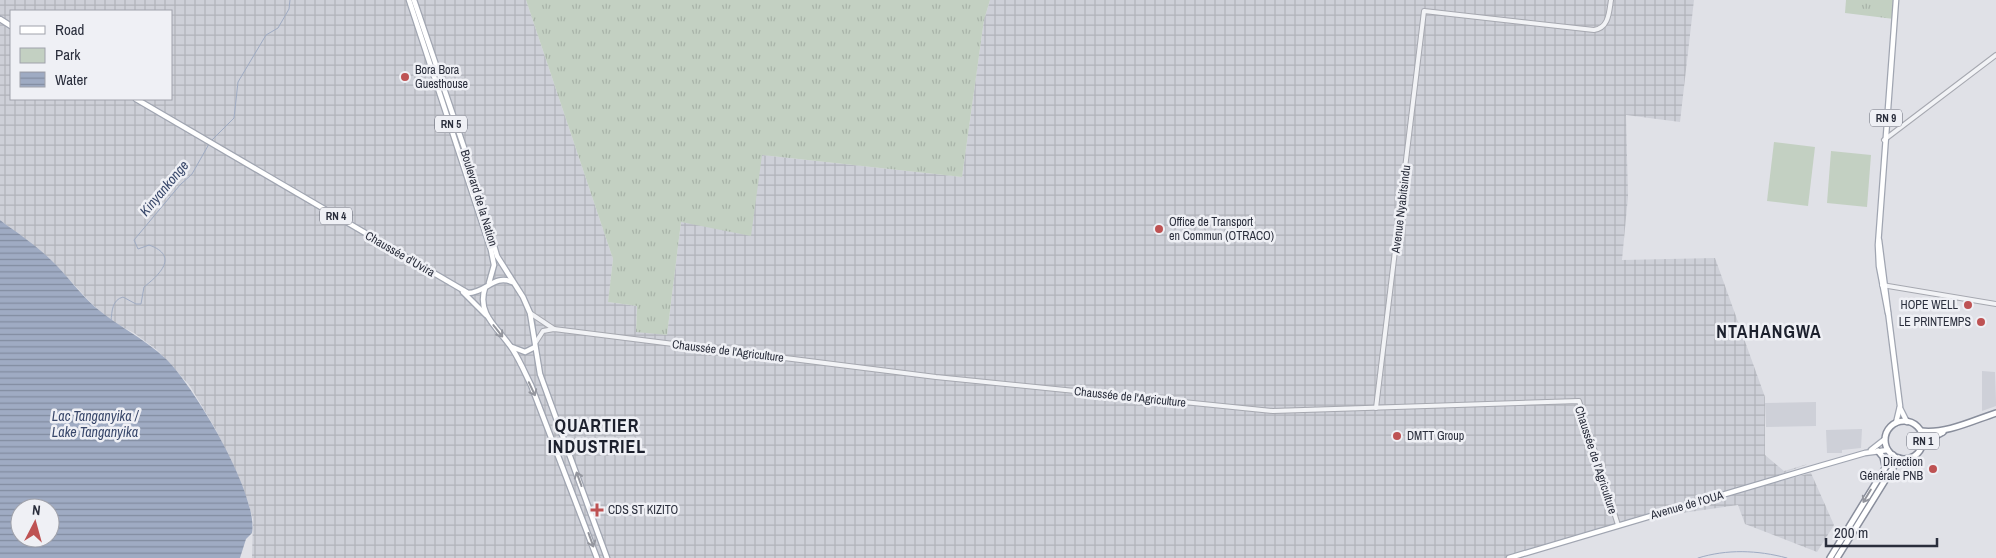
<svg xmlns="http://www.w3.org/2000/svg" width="1996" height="558" font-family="'Archivo Narrow',sans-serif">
<defs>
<pattern id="industrial-grid" width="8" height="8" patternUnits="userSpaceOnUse" patternTransform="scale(1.25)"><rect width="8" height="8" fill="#ced0d8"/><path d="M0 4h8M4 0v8" fill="none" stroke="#b1b3ba"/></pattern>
<pattern id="grass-tufts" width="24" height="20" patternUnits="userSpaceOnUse" patternTransform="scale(1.25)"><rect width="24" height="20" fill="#c3d0c2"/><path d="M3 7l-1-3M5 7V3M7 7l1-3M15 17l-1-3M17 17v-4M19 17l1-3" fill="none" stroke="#a8b3a8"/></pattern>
<pattern id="water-rules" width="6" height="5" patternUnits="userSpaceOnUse" patternTransform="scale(1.25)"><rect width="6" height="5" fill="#9fabc3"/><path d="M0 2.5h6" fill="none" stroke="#828ca0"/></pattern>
</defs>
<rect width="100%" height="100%" fill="#e0e1e7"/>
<!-- built -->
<g fill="#ced0d8">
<path d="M1982,371L1995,372L1996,401V406L1982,411Z"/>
<path d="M1816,402V426L1766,427L1765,403Z"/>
<path d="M1862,429L1861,448L1842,450V453H1827L1826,430Z"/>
</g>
<!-- industrial -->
<path fill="url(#industrial-grid)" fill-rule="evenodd" d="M0,0H526L613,259L608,302L637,306L636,329L667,335L681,222L762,155L962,177L984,20L990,0H1694L1680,122L1626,115L1628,197L1622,260L1715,258L1765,397V455L1784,471L1808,464L1722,496L1811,473L1834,525L1817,552L1745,524L1738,505L1641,519L1509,558H252L253,519L247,499L216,430L190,386L157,350L134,333L111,321L93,305L49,258L0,220ZM11,11H171V99H11Z"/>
<!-- grass -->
<g fill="url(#grass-tufts)">
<path d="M526,0H990L984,20L962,177L762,155L751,236L681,222L667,335L636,332L637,306L608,302L613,259Z"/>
<path d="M1846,0H1896L1894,19L1845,13Z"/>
</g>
<!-- green -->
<g fill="#c3d0c2">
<path d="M1774,142L1815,147L1808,206L1767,201Z"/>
<path d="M1831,151L1871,155L1867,207L1827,203Z"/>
</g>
<!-- water -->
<path fill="url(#water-rules)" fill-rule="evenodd" d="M0,220C17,233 36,245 51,260C67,275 79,293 95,307C117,326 144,338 166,359C194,386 259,495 252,533L246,539L240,558H0ZM20,508H50V538H20Z"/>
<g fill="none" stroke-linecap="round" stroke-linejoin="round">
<!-- stream -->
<g stroke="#9fabc3" stroke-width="1">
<path d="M211,141L234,118L238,82L266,35L278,28L289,9L290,0"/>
<path d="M111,321C112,311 112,300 123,297L136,304H141L144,287C159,275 180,256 149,245L138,249L134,240L180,185L192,174L209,144"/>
<path d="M1698,558C1727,549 1757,550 1787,558"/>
</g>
<!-- tertiary casing -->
<g stroke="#a6a8b0" stroke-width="6">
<g id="tertiary">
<path d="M1884,140L1996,55"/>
<path d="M1882,285L1996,304"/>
<path d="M530,313L554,329"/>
<path d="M536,342L543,331L554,329L936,377L1273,411L1579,401L1618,525"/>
<path d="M1376,408L1424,11L1594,30C1609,28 1609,12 1611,0"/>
</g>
</g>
<!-- primary casing -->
<g stroke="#a0a5b1" stroke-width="7">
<g id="primary">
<path d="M409,0L491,250L494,265L489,283"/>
<path d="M414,0L475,180L497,256L523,297L530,313L540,374L607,558"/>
<path d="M0,19L11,26"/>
<path d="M136,99L468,293C486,293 494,274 512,282"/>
<path d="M1879,240L1900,406L1896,423"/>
<path d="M485,288C476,315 500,329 513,350C520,361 525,373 531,385L597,558"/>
<path d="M463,292L486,315"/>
<path d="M1888,313L1879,266L1878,245L1896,0"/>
<path d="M512,347L525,352L535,347"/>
<path d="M1900,408L1907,422"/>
<path d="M1871,450L1885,439"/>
<path d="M1509,558L1820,466L1865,453L1888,450"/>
</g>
</g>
<!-- trunk casing -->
<g stroke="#898e9c" stroke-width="8">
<g id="trunk">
<circle cx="1904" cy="440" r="19"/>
<path d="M1921,431C1946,434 1972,421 1996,413"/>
<path d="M1923,443L1943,432"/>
<path d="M1878,451L1883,457L1885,466"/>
<path d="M1830,558L1893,455"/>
<path d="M1837,558L1899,458"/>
</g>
</g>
<!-- tertiary -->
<use href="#tertiary" stroke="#f2f3f6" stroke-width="4"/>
<!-- primary -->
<use href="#primary" stroke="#fff" stroke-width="4.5"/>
<!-- trunk -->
<use href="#trunk" stroke="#fff" stroke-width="5"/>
</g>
<!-- one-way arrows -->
<defs><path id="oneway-shaft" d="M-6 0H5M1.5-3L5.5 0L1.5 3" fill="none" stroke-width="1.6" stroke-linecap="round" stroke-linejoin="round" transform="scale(1.25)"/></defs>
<g stroke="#94969e">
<use href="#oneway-shaft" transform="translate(498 331) rotate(52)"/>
<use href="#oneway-shaft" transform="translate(532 389) rotate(65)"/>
<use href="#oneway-shaft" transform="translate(579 479) rotate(-110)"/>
<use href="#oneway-shaft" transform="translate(1867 496) rotate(121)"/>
<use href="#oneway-shaft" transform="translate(591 540) rotate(70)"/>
</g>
<!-- markers -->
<g fill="#be5253" stroke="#eff0f5" stroke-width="2">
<circle cx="405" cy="77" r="5"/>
<circle cx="1159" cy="229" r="5"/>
<circle cx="1968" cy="305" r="5"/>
<circle cx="1981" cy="322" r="5"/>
<circle cx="1397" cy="436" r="5"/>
<circle cx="1933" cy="469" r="5"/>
<path d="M594.5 502.5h5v5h5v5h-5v5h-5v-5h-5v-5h5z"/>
</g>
<g text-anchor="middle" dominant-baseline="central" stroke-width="5" stroke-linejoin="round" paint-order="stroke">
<!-- shield labels -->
<g fill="#eff0f5" stroke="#656874" stroke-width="1">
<rect x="1870" y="109.5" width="32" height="17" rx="4"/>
<rect x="435" y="115.5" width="32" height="17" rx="4"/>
<rect x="320" y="207.5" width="32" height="17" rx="4"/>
<rect x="1907" y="432.5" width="32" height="17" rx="4"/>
</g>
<g font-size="11" font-weight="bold" fill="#2a2e3c">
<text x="1886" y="118">RN 9</text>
<text x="451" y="124">RN 5</text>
<text x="336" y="216">RN 4</text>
<text x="1923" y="441">RN 1</text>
</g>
<!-- poi labels -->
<g font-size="12" fill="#2a2e3c" stroke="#eff0f5" text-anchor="start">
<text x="415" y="70">Bora Bora<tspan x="415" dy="14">Guesthouse</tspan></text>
<text x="1169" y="222">Office de Transport<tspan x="1169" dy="14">en Commun (OTRACO)</tspan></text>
<text x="1958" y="305" text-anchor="end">HOPE WELL</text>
<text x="1971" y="322" text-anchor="end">LE PRINTEMPS</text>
<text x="1407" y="436">DMTT Group</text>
<text x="1923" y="462" text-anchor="end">Direction<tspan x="1923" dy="14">Générale PNB</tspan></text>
<text x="608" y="510">CDS ST KIZITO</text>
</g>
<!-- street labels -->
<g font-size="12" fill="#2a2e3c" stroke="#eff0f5">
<text transform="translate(479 198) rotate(73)">Boulevard de la Nation</text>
<text transform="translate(1401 209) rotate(-83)">Avenue Nyabitsindu</text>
<text transform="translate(400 254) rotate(30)">Chaussée d'Uvira</text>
<text transform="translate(728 351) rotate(7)">Chaussée de l'Agriculture</text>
<text transform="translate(1130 397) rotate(6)">Chaussée de l'Agriculture</text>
<text transform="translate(1596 460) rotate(72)">Chaussée de l'Agriculture</text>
<text transform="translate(1687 505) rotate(-16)">Avenue de l'OUA</text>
</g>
<!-- water labels -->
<g font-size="14" font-style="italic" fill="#39486b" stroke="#eff0f5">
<text transform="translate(164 188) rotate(-50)">Kinyankonge</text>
<text x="95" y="416">Lac Tanganyika /<tspan x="95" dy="16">Lake Tanganyika</tspan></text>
</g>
<!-- district labels -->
<g font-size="18" font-weight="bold" letter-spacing="1" fill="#1c202d" stroke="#eff0f5">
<text x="1769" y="331">NTAHANGWA</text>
<text x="597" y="425">QUARTIER<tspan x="597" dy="21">INDUSTRIEL</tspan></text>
</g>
</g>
<!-- legend -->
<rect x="10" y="10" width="162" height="90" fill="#eff0f5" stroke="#a0a2ab"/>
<rect x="20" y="26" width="25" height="8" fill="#ffffff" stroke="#a0a2ab"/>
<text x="55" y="35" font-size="15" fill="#2a2e3c">Road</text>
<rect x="20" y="48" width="25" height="15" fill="#c3d0c2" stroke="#a0a2ab"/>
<text x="55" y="60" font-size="15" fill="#2a2e3c">Park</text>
<rect x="20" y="72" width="25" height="15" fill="url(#water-rules)" stroke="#a0a2ab"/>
<text x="55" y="85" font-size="15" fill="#2a2e3c">Water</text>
<!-- north arrow -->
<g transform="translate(35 523) rotate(6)"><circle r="24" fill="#eff0f5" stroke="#a0a2ab"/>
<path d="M0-4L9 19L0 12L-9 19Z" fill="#be5253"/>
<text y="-8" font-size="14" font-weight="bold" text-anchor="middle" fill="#2a2e3c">N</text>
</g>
<!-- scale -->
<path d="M1826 538v8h111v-8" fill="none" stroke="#2a2e3c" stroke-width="2.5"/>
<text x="1834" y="538" font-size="15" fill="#2a2e3c" stroke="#eff0f5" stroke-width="4" paint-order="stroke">200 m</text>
</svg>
